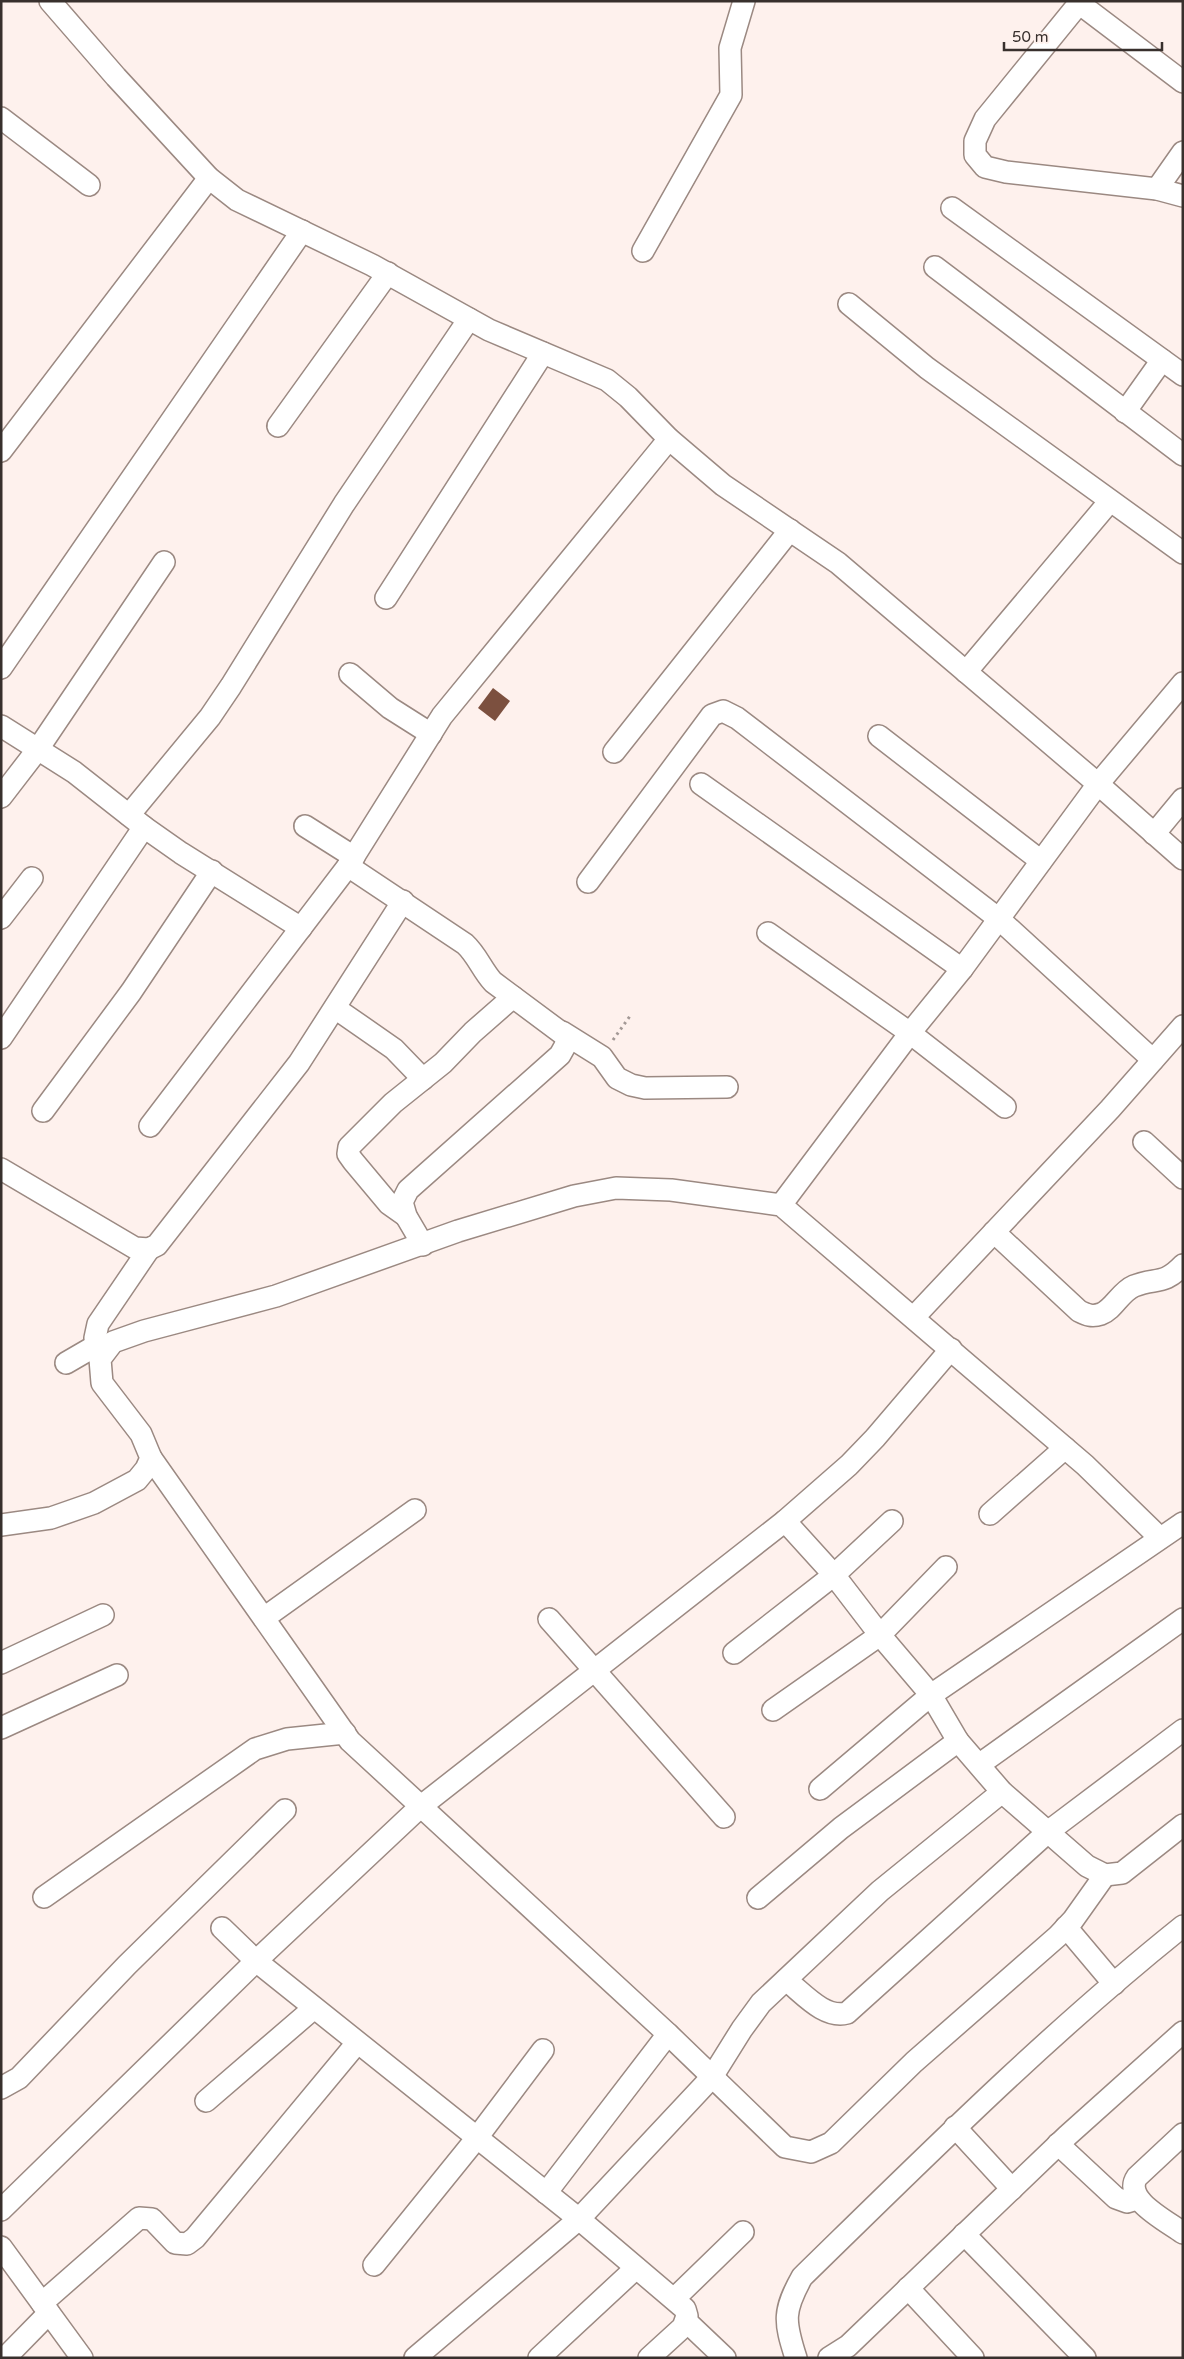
<svg xmlns="http://www.w3.org/2000/svg" width="1184" height="2359" font-family="'Varela Round',sans-serif">
<rect width="100%" height="100%" fill="#fef1ed"/>
<!-- building -->
<path fill="#7c503f" d="M493,688L510,701L495,721L478,708Z"/>
<g fill="none" stroke-linecap="round" stroke-linejoin="round">
<!-- street casing -->
<g stroke="#9b8982" stroke-width="24">
<g id="street">
<path d="M50,1L116,77L209,178L237,200L372,265L489,330L607,380L628,397L669,439L723,485L838,563L1098,784L1183,859"/>
<path d="M1081,1L985,119L975,141V155L985,167L1006,172L1157,189L1183,196"/>
<path d="M1080,4L1183,82"/>
<path d="M1,118L89,185"/>
<path d="M1157,189L1183,152"/>
<path d="M952,208L1183,375"/>
<path d="M643,251L731,95L730,48L744,1"/>
<path d="M935,267L1183,455"/>
<path d="M849,304L927,368L1183,553"/>
<path d="M1125,412L1162,360"/>
<path d="M278,426L388,273"/>
<path d="M1,451L209,178"/>
<path d="M386,598L543,353"/>
<path d="M1,668L302,231"/>
<path d="M966,672L1110,501"/>
<path d="M350,674L390,708L431,734"/>
<path d="M1,726L74,772L144,827L181,853L301,928"/>
<path d="M879,736L1041,861"/>
<path d="M614,752L790,530"/>
<path d="M701,784L962,969"/>
<path d="M1,797L38,749L164,562"/>
<path d="M129,815L210,717L231,686L344,504L469,319"/>
<path d="M305,826L354,857"/>
<path d="M1154,834L1183,799"/>
<path d="M348,866L465,944C477,955 482,970 493,982L567,1037L565,1046L560,1055L408,1190L402,1202L406,1216L423,1245"/>
<path d="M588,882L712,715L723,711L737,718L999,919L1153,1060"/>
<path d="M1,918L32,878"/>
<path d="M768,933L910,1033L1005,1107"/>
<path d="M335,1008L394,1049L423,1079"/>
<path d="M562,1032L602,1057L617,1078L631,1085L645,1088L727,1087"/>
<path d="M1,1038L144,827"/>
<path d="M43,1111L131,992L212,871"/>
<path d="M150,1126L348,866L442,716L669,439"/>
<path d="M1144,1142L1183,1178"/>
<path d="M1,1169L135,1248L149,1249L157,1245L299,1063L403,901"/>
<path d="M781,1205L910,1033L962,969L1098,784L1183,683"/>
<path d="M406,1216L389,1204L353,1161L348,1154L349,1147L393,1103L443,1063L473,1032L513,997"/>
<path d="M994,1232L1079,1311C1087,1315 1092,1317 1101,1314C1114,1309 1120,1292 1134,1286C1156,1277 1163,1286 1183,1265"/>
<path d="M914,1317L1110,1109L1183,1026"/>
<path d="M100,1359L95,1338L98,1324L149,1249"/>
<path d="M66,1363L97,1345"/>
<path d="M151,1458L350,1741L668,2034L785,2147L811,2152L831,2143L914,2062L1058,1936L1073,1920L1105,1875"/>
<path d="M990,1514L1065,1448"/>
<path d="M785,1521L834,1575L880,1635L931,1695L958,1741L1002,1792L1087,1866L1105,1875L1122,1873L1183,1825"/>
<path d="M1,1525L51,1518L94,1503L137,1480L146,1469L151,1458L141,1434L102,1383L100,1359L113,1342L144,1331L276,1296L458,1231L574,1196L616,1188L671,1190L781,1205L1085,1465L1160,1538"/>
<path d="M264,1618L415,1510"/>
<path d="M549,1619L724,1817"/>
<path d="M734,1653L834,1575L892,1521"/>
<path d="M1,1663L103,1615"/>
<path d="M773,1710L880,1635L946,1567"/>
<path d="M1,1728L117,1675"/>
<path d="M980,1764L1183,1619"/>
<path d="M820,1789L931,1695L1183,1523"/>
<path d="M44,1897L255,1749L287,1739L345,1733"/>
<path d="M758,1898L841,1828L958,1741"/>
<path d="M1066,1927L1114,1984"/>
<path d="M222,1928L256,1961L579,2219L685,2309L687,2316L683,2327L649,2358"/>
<path d="M786,1980C803,1993 824,2019 847,2013L1049,1831L1183,1730"/>
<path d="M1,2088L19,2078L127,1965L285,1810"/>
<path d="M206,2101L314,2008"/>
<path d="M955,2127L1012,2189"/>
<path d="M1183,2134L1137,2177C1122,2199 1167,2221 1183,2233"/>
<path d="M1058,2144L1116,2198L1127,2202L1137,2199"/>
<path d="M546,2193L668,2034"/>
<path d="M1,2210L256,1961L420,1807L785,1521L849,1465L875,1438L951,1349"/>
<path d="M964,2234L1085,2358"/>
<path d="M1,2247L82,2358"/>
<path d="M374,2265L476,2139L543,2050"/>
<path d="M908,2288L973,2358"/>
<path d="M674,2299L743,2232"/>
<path d="M42,2303L139,2218L152,2219L175,2243L187,2244L195,2238L357,2043"/>
<path d="M686,2321L725,2358"/>
<path d="M5,2358L49,2313"/>
<path d="M415,2358L579,2219L712,2077L742,2029L761,2003L880,1891L1002,1792"/>
<path d="M539,2358L636,2268"/>
<path d="M796,2358C784,2321 783,2311 802,2277C925,2157 1048,2034 1183,1926"/>
<path d="M829,2358L848,2346L1067,2136L1183,2032"/>
</g>
</g>
<!-- path -->
<path stroke="#a49996" stroke-width="3" stroke-dasharray="2.5 4" stroke-linecap="butt" d="M613,1040L630,1016"/>
<!-- street -->
<use href="#street" stroke="#fff" stroke-width="21"/>
</g>
<!-- border -->
<rect width="1184" height="2359" fill="none" stroke="#38302d" stroke-width="5"/>
<!-- scale -->
<path d="M1004 42v8h158v-8" fill="none" stroke="#38302d" stroke-width="2.5"/>
<text x="1012" y="42" font-size="15" fill="#38302d" stroke="#fef1ed" stroke-width="4" paint-order="stroke">50 m</text>
</svg>
